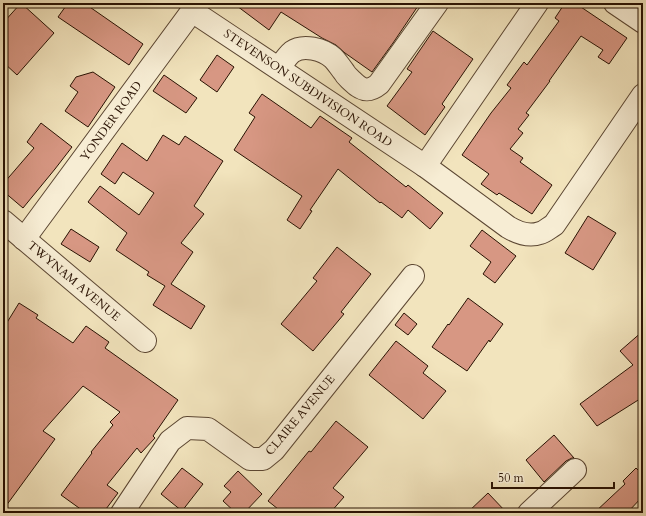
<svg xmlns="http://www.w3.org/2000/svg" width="646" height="516" font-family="Cardo,serif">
<rect width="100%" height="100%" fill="#f2e4bd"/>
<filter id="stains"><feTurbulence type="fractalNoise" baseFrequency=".005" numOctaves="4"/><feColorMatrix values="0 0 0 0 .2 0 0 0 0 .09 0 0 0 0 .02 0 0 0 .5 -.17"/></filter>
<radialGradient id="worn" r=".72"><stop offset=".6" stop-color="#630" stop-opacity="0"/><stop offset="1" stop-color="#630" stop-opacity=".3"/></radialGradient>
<!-- building -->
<g fill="#d79783" stroke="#291203">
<path d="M21,3L54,33L17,75L3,62V23Z"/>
<path d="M68,3H84L143,44L129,65L58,17Z"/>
<path d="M233,3H420L393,43L372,72L345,53L336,45L322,38L281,12L269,30Z"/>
<path d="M565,3H575L627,38L609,64L598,57L603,50L581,36L549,81H550L526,113L529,115L518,129L523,133L510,149L523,158L520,162L552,185L532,214L499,193L497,195L481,184L489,174L462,155L491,113L511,88L507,85L524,62L527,65L559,21L555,18Z"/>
<path d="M433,31L473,59L442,104L445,107L425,135L387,106L412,72L407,69Z"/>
<path d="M217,55L234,67L217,92L200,80Z"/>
<path d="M93,72L115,87L88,127L65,111L78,92L70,86L76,77Z"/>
<path d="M164,75L197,98L186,113L153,91Z"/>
<path d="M262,94L311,128L320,116L352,138L349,142L406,187L408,185L443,213L430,229L408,210L402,218L381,202L380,203L338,169L310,210L312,211L300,229L287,220L302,196L234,150L255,117L249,113Z"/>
<path d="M41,123L72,147L55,169L23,208L3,191V184L34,148L27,142Z"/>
<path d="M163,135L179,145L185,136L223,161L194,206L204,214L181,243L193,252L171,284L205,306L191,329L153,305L165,286L147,275L149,272L116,250L127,233L88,202L100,186L139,215L154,193L123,172L115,184L101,174L122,143L147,161Z"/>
<path d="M588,216L616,233L593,270L565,253Z"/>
<path d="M71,229L99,247L90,262L61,244Z"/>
<path d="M482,230L516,256L495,283L483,274L491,262L470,246Z"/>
<path d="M337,247L371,274L341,312L344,314L313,351L281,324L317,281L313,278Z"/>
<path d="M468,298L503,324L490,342L489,340L467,371L432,347L448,324L449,325Z"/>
<path d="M19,303L38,315L36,318L73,343L86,326L109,342L105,348L178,400L153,436L155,438L141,453L137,448L107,485L118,493L103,513H86L61,495L92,453L91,452L113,425L110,422L120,412L83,386L43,431L55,439L3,510V329Z"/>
<path d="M404,313L417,324L408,335L395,325Z"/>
<path d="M643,331V397L597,426L580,404L633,365L620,351Z"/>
<path d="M396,341L428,366L423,373L446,391L423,419L369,375Z"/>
<path d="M336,421L368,447L333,488L344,497L330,513H283L268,501L309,451L311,452Z"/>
<path d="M554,435L574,458H572L566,461L544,482L526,460Z"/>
<path d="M182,468L203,484L182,511L161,494Z"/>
<path d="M636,468L643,475V496L627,513H594L625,484L623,481Z"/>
<path d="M238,471L262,494L244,513H236L223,501L231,492L224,486Z"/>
<path d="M488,493L507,513H467Z"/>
</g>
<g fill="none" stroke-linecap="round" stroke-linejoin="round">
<!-- minor casing -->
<g stroke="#5b4632" stroke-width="24">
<g id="minor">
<path d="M615,3L643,22"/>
<path d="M192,11L425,166L508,227C518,233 529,237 540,233C545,232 550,227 554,225L643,95"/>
<path d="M279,68C283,63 287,56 292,52C303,44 323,49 333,58C337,62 340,67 344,72C346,76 349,78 352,81C361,90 368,93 379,84L437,3"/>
<path d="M425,166L537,3"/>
<path d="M3,221L145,341"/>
<path d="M24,239L198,3"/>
<path d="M122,513L170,441L187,428L208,429L250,459H263L274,450L413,276"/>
<path d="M529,513L575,470"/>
</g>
</g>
<!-- minor -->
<use href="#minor" stroke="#f7edd4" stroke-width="22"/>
</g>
<g text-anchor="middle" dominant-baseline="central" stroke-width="3" stroke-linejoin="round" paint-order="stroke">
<!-- street labels -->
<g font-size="12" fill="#291203" stroke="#f7edd4">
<text transform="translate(308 88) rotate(34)">STEVENSON SUBDIVISION ROAD</text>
<text transform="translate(111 121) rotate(-54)">YONDER ROAD</text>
<text transform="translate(74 281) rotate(40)">TWYNAM AVENUE</text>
<text transform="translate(300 415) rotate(-50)">CLAIRE AVENUE</text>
</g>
</g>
<!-- margin -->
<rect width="646" height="516" fill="none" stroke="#f2e4bd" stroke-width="16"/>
<rect x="4" y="4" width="638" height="508" fill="none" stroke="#291203" stroke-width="2"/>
<rect x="8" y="8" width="630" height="500" fill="none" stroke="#291203"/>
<!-- scale -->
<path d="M492 482v6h122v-6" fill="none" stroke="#291203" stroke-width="2"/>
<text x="498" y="482" font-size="12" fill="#291203" stroke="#f7edd4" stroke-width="3" paint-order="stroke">50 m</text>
<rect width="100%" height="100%" filter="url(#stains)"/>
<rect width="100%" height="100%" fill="url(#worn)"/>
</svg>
